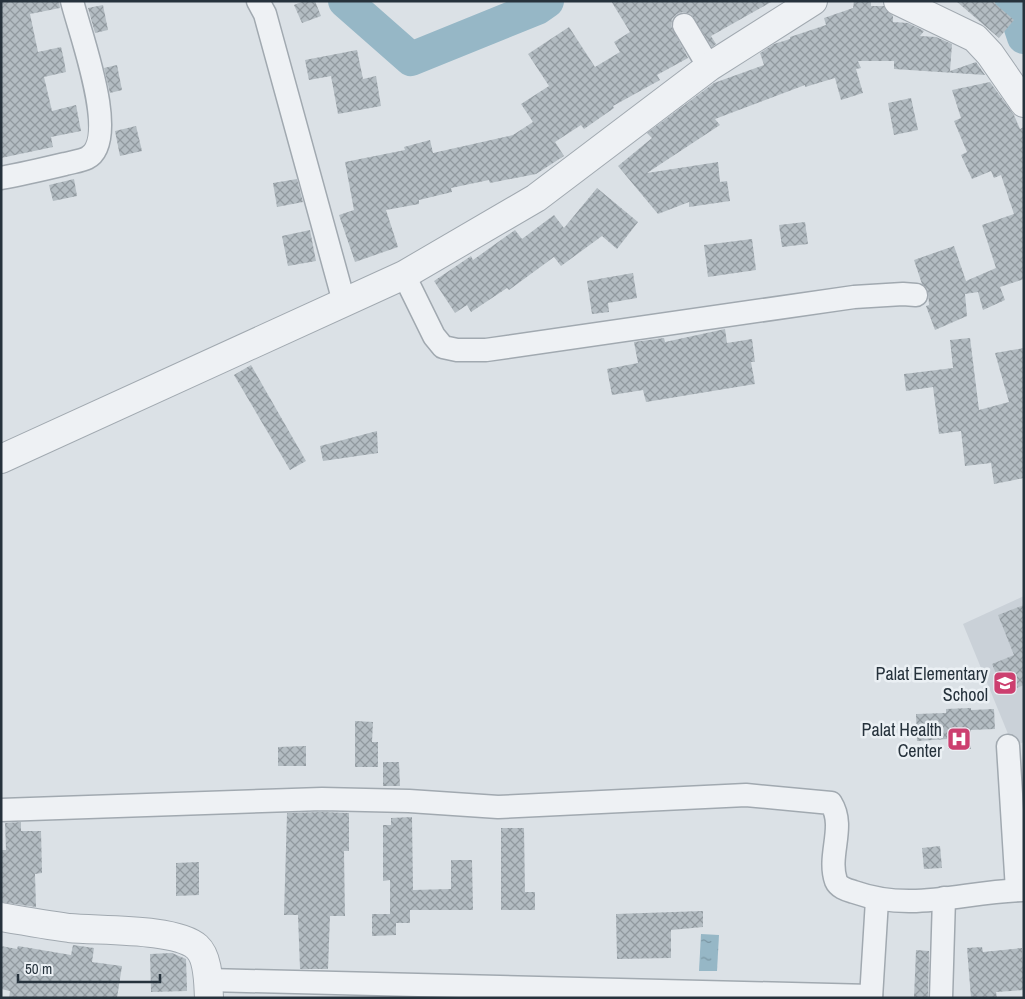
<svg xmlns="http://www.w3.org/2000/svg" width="1025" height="999" font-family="'Archivo Narrow',sans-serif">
<defs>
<pattern id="water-ripples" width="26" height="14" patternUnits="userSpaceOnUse" patternTransform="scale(1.25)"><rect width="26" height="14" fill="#96b7c6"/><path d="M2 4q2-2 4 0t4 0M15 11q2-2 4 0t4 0" fill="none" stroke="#7a95a2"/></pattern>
<pattern id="building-cross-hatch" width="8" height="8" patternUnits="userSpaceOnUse" patternTransform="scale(1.25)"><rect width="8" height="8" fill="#b3bcc2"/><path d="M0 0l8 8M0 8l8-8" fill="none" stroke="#91999f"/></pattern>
</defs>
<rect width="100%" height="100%" fill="#dbe1e6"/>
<!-- built -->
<path fill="#cad1d8" d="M1024,596V742L1013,746L963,624Z"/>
<!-- water -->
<path fill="url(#water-ripples)" d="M701,934L719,935L717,971H699Z"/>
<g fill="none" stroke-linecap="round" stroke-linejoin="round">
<!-- river -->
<g stroke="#96b7c6" stroke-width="34">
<path d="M345,1L411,59L537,8L547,1"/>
<path d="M1012,1L1024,37"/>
</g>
</g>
<!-- building -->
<g fill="url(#building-cross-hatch)">
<path d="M1,1H59L60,8L30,14L38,52L61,47L64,60L66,72L44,77L52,111L76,105L81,131L51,137L53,147L1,158Z"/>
<path d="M304,1H315L321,16L302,23L294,5Z"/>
<path d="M611,1H773L711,36L716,44L712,47L691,14L683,12L677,14L672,19L671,26L688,58L657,75L660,80L613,106L614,108L584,129L581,125L555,142L564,156L536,174L490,183L489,180L451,188L452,192L419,200V204L386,210L398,247L355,262L339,215L354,210L345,162L405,150L404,147L430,140L433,153L513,135L533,122L521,104L549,86L528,54L569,27L595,67L620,52L614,42L630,32Z"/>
<path d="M854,1H871V6H884L893,16V22L908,23L924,31L920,36L936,37L952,44L950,71L976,62L985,75L894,69V61H858L861,68L856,69L863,93L841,100L835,78L805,87V85L715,119L720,125L647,173L718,162L720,182L727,181L730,201L689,207V202L658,214L618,166L652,138L647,133L714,83L764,65L760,53L774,44L790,39V37L826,25L824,18L853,8Z"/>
<path d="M956,1H992L1014,20L999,38Z"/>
<path d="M103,5L108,30L95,33L88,8Z"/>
<path d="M357,50L363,79L376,76L381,106L338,114L331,76L309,80L305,60Z"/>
<path d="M117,65L122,90L110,93L104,68Z"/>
<path d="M990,82L1014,115L1020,129L1024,127V279L1000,287L1005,300L983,310L978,292L965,294L967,316L935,330L926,306L929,305L928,290L922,284L914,260L954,246L966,281L996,268L982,225L1014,214L1001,175L994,178L991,171L972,179L961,155L967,152L954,121L961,118L952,90Z"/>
<path d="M911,98L918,130L894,135L888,103Z"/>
<path d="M136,126L142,151L120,156L115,131Z"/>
<path d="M74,179L77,196L53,201L49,185Z"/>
<path d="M297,179L303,202L277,207L273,183Z"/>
<path d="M597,188L638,222L617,249L602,236L561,266L554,257L509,290L507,288L471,312L467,305L455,313L434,281L471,256L473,260L515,230L522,239L554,215L564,228Z"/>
<path d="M805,222L808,244L782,247L779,225Z"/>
<path d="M310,230L316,261L288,266L282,236Z"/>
<path d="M752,239L756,270L708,277L704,245Z"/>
<path d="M633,273L637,298L608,303L609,312L592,314L587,281Z"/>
<path d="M725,329L727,343L752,339L755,362H751L755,384L646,402L643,390L612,395L607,369L638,363L634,342L664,338L665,342Z"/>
<path d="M970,338L979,410L1009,402L995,353L1024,348V478L994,484L991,463L965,466L961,431L939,434L933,387L906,391L904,374L953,368L950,340Z"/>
<path d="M251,365L306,461L290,470L234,375Z"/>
<path d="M377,431L378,453L323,461L320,446Z"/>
<path d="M1024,605V685L1004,693L992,664L1014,655L998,615Z"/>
<path d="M971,708V710L994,709L995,729L971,730V749H948V739L917,741L916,714L946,713V709Z"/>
<path d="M355,721L373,722L372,742H378V767H355Z"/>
<path d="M306,746V766H278V747Z"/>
<path d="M383,762H399L400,786H383Z"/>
<path d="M322,812L349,813V851H344L345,916H330L328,969H300L298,915H284L287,813Z"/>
<path d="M412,817L413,890L451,889V860H472L473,910H410V923H396V935L372,936V914H390V880L383,881V825H391V818Z"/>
<path d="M21,822V831H41L42,873L35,874L36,907L1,902V850H6L5,823Z"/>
<path d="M501,828H524L525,892H535V910H501Z"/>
<path d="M940,846L942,868L924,869L922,848Z"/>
<path d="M199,862V895L176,896V863Z"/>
<path d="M703,911V927L671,930V958L617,959L616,914Z"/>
<path d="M73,945L94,948L92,962L122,966L117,998H9L10,991L1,989V946L17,949L18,946L71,955Z"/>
<path d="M982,947L983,952L1022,948L1024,990L996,992L997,998H971L967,948Z"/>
<path d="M916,950L929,951L928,998H914Z"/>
<path d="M172,953L186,959L187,991L151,992L150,954Z"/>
</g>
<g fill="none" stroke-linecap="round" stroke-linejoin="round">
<!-- minor casing -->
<g stroke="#a1a9b0" stroke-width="25">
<g id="minor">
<path d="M258,1L265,14L344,302"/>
<path d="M684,25L709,67"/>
<path d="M1,178C23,174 44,169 65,164C72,162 81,161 87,158C121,141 79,31 72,1"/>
<path d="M404,275L434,336L443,347L457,350H486L854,297L903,294L916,295"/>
<path d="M1008,746L1017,890"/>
<path d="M1,810L322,799L409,801L498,807L746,795L831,803C846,827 827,855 836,881C839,888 848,890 854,892C913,913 965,891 1024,890"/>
<path d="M208,980L871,996"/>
<path d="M871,998L877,900"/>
<path d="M941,998L944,898"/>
</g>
</g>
<!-- tertiary casing -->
<g stroke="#a1a9b0" stroke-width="30">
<g id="tertiary">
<path d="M898,1L975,38L990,54L1024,103"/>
<path d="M1,459L404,275L536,198L709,67L813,1"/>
<path d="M1,917C24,921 47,925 69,928C99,931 176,928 197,947C209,958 208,983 209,998"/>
</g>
</g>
<!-- minor -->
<use href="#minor" stroke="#eef1f4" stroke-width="22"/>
<!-- tertiary -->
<use href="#tertiary" stroke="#eef1f4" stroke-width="28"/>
</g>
<!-- icons -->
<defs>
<g id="school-square" transform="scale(1.25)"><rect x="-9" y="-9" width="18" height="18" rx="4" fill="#cc3f6f" stroke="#ebf0f4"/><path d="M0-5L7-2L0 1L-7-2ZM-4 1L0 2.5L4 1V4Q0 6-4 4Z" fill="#fff"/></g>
<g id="hospital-square" transform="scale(1.25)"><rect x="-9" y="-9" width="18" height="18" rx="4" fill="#cc3f6f" stroke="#ebf0f4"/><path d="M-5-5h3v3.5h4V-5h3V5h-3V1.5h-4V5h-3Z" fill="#fff"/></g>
</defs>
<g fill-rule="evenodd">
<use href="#school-square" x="1005" y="683"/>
<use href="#hospital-square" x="959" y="739"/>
</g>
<g text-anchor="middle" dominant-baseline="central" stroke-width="5" stroke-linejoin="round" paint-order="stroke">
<!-- poi labels -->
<g font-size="18" fill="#26323c" stroke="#ebf0f4" text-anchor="end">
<text x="988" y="673">Palat Elementary<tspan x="988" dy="21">School</tspan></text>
<text x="942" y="729">Palat Health<tspan x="942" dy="21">Center</tspan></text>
</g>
</g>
<!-- border -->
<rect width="1025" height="999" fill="none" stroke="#26323c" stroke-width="5"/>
<!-- scale -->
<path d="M18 974v8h142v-8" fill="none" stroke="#26323c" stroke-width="2.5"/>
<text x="25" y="974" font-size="15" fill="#26323c" stroke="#ebf0f4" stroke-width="4" paint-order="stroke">50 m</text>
</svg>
